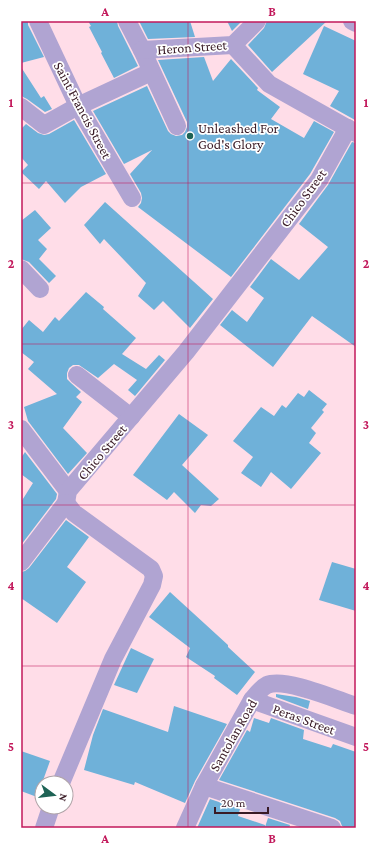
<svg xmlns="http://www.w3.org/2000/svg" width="377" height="849" font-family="'Crimson Pro',serif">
<rect width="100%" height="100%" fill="#ffdde8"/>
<!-- building -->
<g fill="#6fb1d9">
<path d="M21,21H28V25L44,57L21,63Z"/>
<path d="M88,21H117L118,26L138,66L114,78L101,53L102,52L89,27L91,26Z"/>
<path d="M139,21H190L195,37L148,39Z"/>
<path d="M227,21H242L232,31Z"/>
<path d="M267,21H327L272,72L248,45L264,28Z"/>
<path d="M324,26L356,41L355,120L330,106L339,91L303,74Z"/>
<path d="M204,57L213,81L231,59L258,88L257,90L280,107L271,119L304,138L314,121L334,132L310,174L231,277L138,207L141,203L142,198L141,193L130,174L152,150L124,164L93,111L147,86L168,131L171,134L176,136L182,135L185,132L187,127V122L158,60Z"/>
<path d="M21,67L41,98L44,96L52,109L45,112L27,99L23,97L21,94Z"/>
<path d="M74,120L106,174L81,187L65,203L46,181L39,189L21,172L28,165L21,157V129L26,124L38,133L44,135L49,134Z"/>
<path d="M352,142L356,143V347L312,316L273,367L220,325L232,310L247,322L264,298L250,287L271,259L299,280L328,247L299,224L328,185Z"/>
<path d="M105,202L213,299L190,328L163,301L154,310L138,296L146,283L104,239L100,244L84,225Z"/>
<path d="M35,210L51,228L38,240L47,249L39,259L56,276L49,283L29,262L21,259V221Z"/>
<path d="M86,292L104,307L103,309L136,338L122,354L146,369L159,355L165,360L135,396L128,390L137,380L114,364L98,378L79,365H73L69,368L67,373V379L71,383L81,392L76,397L82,402L63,428L87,453L68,474L28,421L24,407L57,394L28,369L34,362L21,352V330L29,320L43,332L55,317L59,321Z"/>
<path d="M309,390L327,404L322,410L324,412L311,428L316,433L309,443L321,453L291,489L271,472L261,487L241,473L253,457L233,441L261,407L274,416L282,405L286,408L298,393L304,397Z"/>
<path d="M179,414L208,435L182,465L219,499L211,506L201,505L195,513L174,492L167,500L133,475Z"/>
<path d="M25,452L57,494L56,499L21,545V502L33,483L21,474V458Z"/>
<path d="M66,520L89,537L67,567L86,582L57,623L21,598V572L25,571L29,568Z"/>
<path d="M332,562L356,569V611L319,600Z"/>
<path d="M170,592L228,645V647L255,672L237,695L214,678L215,676L186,657L190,648L149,617Z"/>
<path d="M131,648L154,659L137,693L114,685Z"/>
<path d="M276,694L296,697L310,701L308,709L276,697Z"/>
<path d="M174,706L227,724L195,781L185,803L135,782L134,785L84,770L93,735L103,709L168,732Z"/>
<path d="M254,718L269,723L271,718L304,730L303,739L331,748L333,744L356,752V828H346L342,826L340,821L335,818L219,780L247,730L250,732Z"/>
<path d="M21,751L50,761L37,797L21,791Z"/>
<path d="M210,799L240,809L238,816L265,825V827L268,818L290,825L289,828H197Z"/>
</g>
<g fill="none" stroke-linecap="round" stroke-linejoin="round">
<!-- minor -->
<g stroke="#b0a4d2" stroke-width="18">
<path d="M38,21L78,106L132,198"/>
<path d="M127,21L142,50L177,126"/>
<path d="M352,21L356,23"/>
<path d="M233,45L269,84L356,133"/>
<path d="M142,50L233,45L257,21"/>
<path d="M21,107L44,125L78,106L151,72"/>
<path d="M21,269L40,289"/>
<path d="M77,375L131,417"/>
<path d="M21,429L68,491"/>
<path d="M21,562L66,503L68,491L186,352L319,180L348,128"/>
<path d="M252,700L356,737"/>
<path d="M61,783L113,659L152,585L154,576L151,569L74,513L66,503"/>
<path d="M204,786L332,828"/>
<path d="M44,828L51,807"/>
<path d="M185,828L204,786L252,700C256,695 261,688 267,685C285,677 337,700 356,706"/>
</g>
</g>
<!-- grid -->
<path fill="none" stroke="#c2185b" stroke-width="1" stroke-opacity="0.55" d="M188,21V828M21,183H356M21,344H356M21,505H356M21,666H356"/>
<!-- markers -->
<circle fill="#1e6355" stroke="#fff" stroke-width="1.5" cx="190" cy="136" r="4"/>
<g text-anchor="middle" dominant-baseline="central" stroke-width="3.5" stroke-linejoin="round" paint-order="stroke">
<!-- street labels -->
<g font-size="14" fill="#391b26" stroke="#fff">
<text transform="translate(192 47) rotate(-4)">Heron Street</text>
<text transform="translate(83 110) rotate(62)">Saint Francis Street</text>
<text transform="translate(303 198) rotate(-54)">Chico Street</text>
<text transform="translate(102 452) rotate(-50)">Chico Street</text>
<text transform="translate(304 719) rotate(20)">Peras Street</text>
<text transform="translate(233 735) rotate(-60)">Santolan Road</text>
</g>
<!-- poi labels -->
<g font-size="14" fill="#391b26" stroke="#fff" text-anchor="start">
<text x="198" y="128">Unleashed For<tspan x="198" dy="16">God's Glory</tspan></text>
</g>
</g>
<!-- border -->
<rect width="377" height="849" fill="none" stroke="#ffffff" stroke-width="44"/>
<!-- north arrow -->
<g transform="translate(54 795) rotate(105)"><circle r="19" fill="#ffffff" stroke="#b0a4a8"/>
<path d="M0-3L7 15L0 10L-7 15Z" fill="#1e6355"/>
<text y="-6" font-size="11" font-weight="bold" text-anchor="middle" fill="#391b26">N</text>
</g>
<!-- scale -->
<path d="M215 807v6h53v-6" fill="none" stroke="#391b26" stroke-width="2"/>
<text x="221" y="807" font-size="12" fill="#391b26" stroke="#ffffff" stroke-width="3" paint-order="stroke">20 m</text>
<rect x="22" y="22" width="333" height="805" fill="none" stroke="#c2185b" stroke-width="1.5"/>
<g font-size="13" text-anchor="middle" font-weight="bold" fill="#c2185b">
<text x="105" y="16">A</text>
<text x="272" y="16">B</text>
<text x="11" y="107">1</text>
<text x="366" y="107">1</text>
<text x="11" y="268">2</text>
<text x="366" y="268">2</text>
<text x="11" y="429">3</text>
<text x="366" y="429">3</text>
<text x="11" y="590">4</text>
<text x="366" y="590">4</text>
<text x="11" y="751">5</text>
<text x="366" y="751">5</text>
<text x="105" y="843">A</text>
<text x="272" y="843">B</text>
</g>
</svg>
